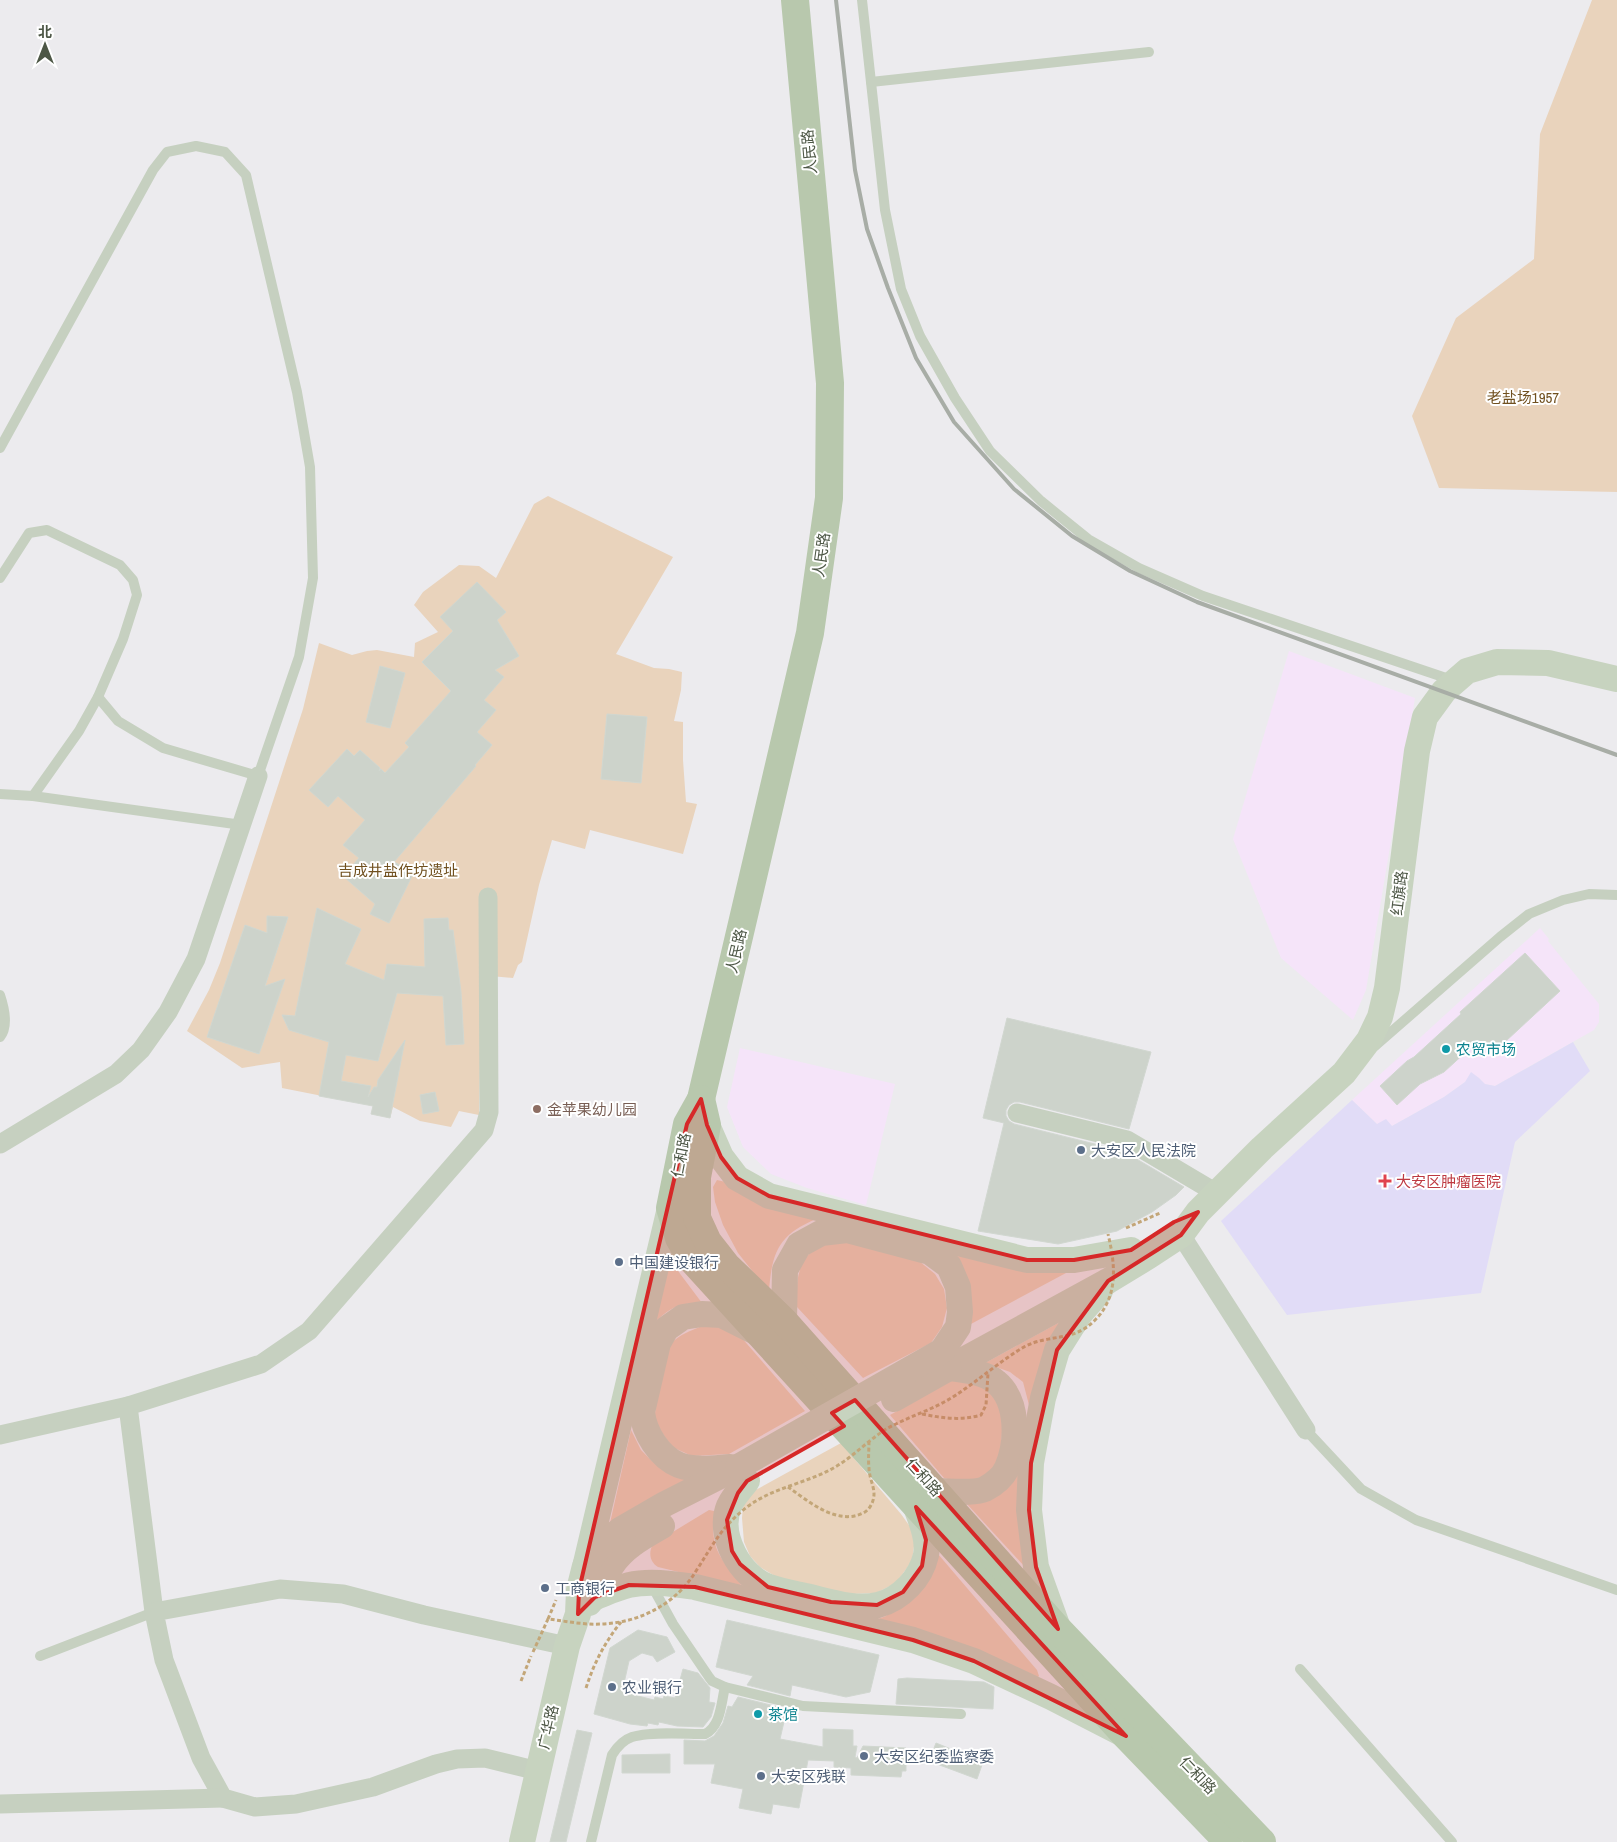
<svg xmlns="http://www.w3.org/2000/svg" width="1617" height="1842" font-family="'Archivo Narrow','Noto Sans SC',sans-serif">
<rect width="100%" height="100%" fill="#ecebee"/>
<!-- commercial -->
<g fill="#f5e4f9">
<path d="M1289,651L1415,698L1366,990L1353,1020L1281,958L1233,839Z"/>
<path d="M1540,928L1549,939L1548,941L1599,1004V1022L1594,1030L1495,1086L1484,1084L1479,1078L1465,1082L1444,1097L1392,1126L1377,1124L1352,1100Z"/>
<path d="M740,1048L895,1084L866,1205L807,1188L771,1174L743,1147L727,1107Z"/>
</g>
<!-- medical -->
<path fill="#e1dcf7" d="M1573,1042L1590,1071L1515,1142L1481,1293L1287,1315L1221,1221L1352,1100L1377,1124L1386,1119L1392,1126L1444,1097L1465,1082L1471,1072L1479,1078L1485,1084L1495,1086Z"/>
<!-- green -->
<g fill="#e9d3bc">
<path d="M1592,0H1617V492L1439,488L1412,416L1456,318L1534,259L1540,134Z"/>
<path d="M548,496L673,557L616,654L654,668L669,669L682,672L681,690L674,721L683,722V760L686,802L697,804L683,854L590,830L585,849L552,840L539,885L522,962L518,965L513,978L490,976L481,1002L479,1115L459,1111L451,1127L420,1121L393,1107L390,1118L371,1114L373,1106L282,1088L280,1062L242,1068L187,1031L209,990L220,963L303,709L319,643L352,655L367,651L377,650L414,657L415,643L438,632L414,605L423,592L459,565L479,566L496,578L534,504Z"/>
<path d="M717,1180L730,1183L823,1216C781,1233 772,1247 769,1292L738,1253L723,1225L715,1202L713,1187Z"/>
<path d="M835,1242H854L919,1261L935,1274L944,1289L947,1308L942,1327L931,1343L863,1378L797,1307C796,1286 796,1261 816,1248C821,1245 829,1244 835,1242Z"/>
<path d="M947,1250L1021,1268L1066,1273L971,1324C974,1286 967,1280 947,1250Z"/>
<path d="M669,1259L702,1303C679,1303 671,1307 655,1322Z"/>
<path d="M1062,1321L1029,1405L1023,1382L1010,1372L985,1363Z"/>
<path d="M702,1326L720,1327L741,1337L805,1411L729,1454L692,1456L672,1447L654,1421C657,1403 660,1356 671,1344C679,1334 691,1331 702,1326Z"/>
<path d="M953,1380L987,1385L1004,1406L1000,1459L991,1473L977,1481L959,1482L944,1478L890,1415Z"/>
<path d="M631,1430L641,1450L652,1461L688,1480L610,1523Z"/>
<path d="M841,1443L901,1514L911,1528L915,1539L912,1561L896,1583L876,1593L852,1594L783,1581L760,1567L750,1556L744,1542L742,1518L743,1507L752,1492Z"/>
<path d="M1018,1467L1025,1567L966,1503Z"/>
<path d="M709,1510L714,1511V1514C710,1551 721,1557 741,1585L740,1587L658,1567C650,1562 648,1553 653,1544Z"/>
<path d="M938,1554L1037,1670L1039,1676L1036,1679L878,1619L886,1616Z"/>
</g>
<!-- building -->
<g fill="#cdd3cb" stroke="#d1d7d0">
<path d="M477,582L506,612L497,620L519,656L495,670L504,677L484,700L496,710L477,732L492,745L475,765L476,766L394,862L414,872L389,923L370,914L375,904L343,876L359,858L343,845L365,820L338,796L328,807L309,790L347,749L354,756L360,750L380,768L379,771L381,769L385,773L409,747L405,743L451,691L422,662L453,631L440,617Z"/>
<path d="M380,666L405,673L390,728L366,722Z"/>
<path d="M607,714L647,717L641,783L601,779Z"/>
<path d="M317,908L361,929L345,964L384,980L387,964L425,967L424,919L448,918L449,930H453L461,992L464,1044L446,1045L443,996L397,993L378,1061L346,1055L341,1081L371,1086L368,1097L374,1087H377L378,1080L405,1040L390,1118L371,1114L373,1106L319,1096L329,1042L289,1030L282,1015L295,1016Z"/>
<path d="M267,916L288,917L265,986L285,979L259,1054L207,1037L245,925L267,933Z"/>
<path d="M1525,953L1560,991L1492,1054L1479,1040L1444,1072L1420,1084L1397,1105L1380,1086L1407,1061L1414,1057L1461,1014L1460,1012Z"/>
<path d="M1007,1018L1151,1052L1129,1129L1020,1102H1014L1009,1105L1006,1110V1116L1009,1121L1014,1124L1123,1151L1184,1187L1176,1195L1152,1212L1117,1231L1058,1244L978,1231L1004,1123L983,1118Z"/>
<path d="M435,1092L439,1111L423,1114L420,1095Z"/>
<path d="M727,1620L879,1655L870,1692L846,1697L792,1685L790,1696L747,1685L753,1676L716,1667Z"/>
<path d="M638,1630L667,1637L675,1652L657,1662L653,1656L642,1653L629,1661L622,1692L654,1700L655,1697L663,1699L664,1696L675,1698L683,1669L698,1673L710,1688L709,1702L715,1703L711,1717L703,1727L677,1726L659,1722L658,1725L648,1723L647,1726L630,1724L594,1714L610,1648Z"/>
<path d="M907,1678L984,1682L994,1687L993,1709L896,1704L898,1679Z"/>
<path d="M738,1697L787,1709L780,1739L823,1747V1729L853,1730V1746H857L855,1757L857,1758L863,1746L906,1748V1771H902L901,1777L851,1775V1768L834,1767V1761L808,1760L799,1808L773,1804L771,1814L739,1808L743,1789L711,1783L715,1764H684V1740L705,1741L714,1736L723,1723L728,1706L732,1707Z"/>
<path d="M577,1730L592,1733L566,1842H550Z"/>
<path d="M936,1743L983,1762L977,1779L929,1761Z"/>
<path d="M670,1754V1773H622V1755Z"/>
</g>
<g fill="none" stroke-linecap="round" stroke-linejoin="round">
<!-- path -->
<g stroke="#c3a678" stroke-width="3" stroke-dasharray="4 2.5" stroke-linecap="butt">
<path d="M1126,1228L1160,1213"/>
<path d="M548,1619L556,1600"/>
<path d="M521,1681L531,1656"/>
<path d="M586,1688C594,1663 605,1642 621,1622"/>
</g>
<!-- lane -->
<g stroke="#c6d0c0" stroke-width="10">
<path d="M862,0L885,210L901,289L920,336L955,398L990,451L1041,501L1088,539L1139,568L1203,596L1452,680"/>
<path d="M871,82L1149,52"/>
<path d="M0,448L153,170L167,152L196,146L225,152L246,175L297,392L310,467L313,578L299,657L258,776L163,748L118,721L98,697"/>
<path d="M0,578L29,533L47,530L120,565L133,580L137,595L123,639L98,697L79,731L33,796"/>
<path d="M0,794L33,796L242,825"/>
<path d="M0,995C4,1007 9,1026 0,1037"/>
<path d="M1375,1046L1500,937L1529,914L1563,900L1589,894L1617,895"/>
<path d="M1306,1430L1361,1489L1416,1520L1617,1590"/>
<path d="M651,1584L673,1624L709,1677L712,1681L725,1687L803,1706L961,1714"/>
<path d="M40,1656L154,1612"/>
<path d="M1300,1669L1452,1842"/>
<path d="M591,1842L612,1755C617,1747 623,1740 632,1737C650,1731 685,1734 705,1734C721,1726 721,1703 725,1687"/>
</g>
<!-- street -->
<g stroke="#c6d0c0" stroke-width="19">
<path d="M1017,1113L1127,1140L1218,1194"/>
<path d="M0,1144L116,1074L141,1050L168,1012L196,959L258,776"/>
<path d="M1181,1235L1306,1430"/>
<path d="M0,1435L128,1406"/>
<path d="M154,1612L128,1406L261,1364L309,1331L484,1130L489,1112L488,897"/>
<path d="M538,1771L485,1758L457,1759L436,1764L373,1787L296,1804L255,1807L223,1798L201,1758L164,1660L154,1612L280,1589L343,1594L424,1615L567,1646"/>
<path d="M0,1804L223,1798"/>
</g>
<!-- secondary -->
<g stroke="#c7d3bf" stroke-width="26">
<path d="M707,1125L721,1157L737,1178L769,1196L1027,1260H1074L1131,1250"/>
<path d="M784,1321L785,1270L799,1245L821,1233L847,1230L930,1252L949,1266L958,1287L960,1312L958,1327L942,1351"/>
<path d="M949,1368L1108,1281L1149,1256L1181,1235L1198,1212L1262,1148L1344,1073L1369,1040L1380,1017L1387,988L1417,751L1425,717L1444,691L1467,671L1497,662L1548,663L1617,679"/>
<path d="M730,1467C714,1468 695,1471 679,1465C659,1457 644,1432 642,1412L658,1343L666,1329L683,1317L702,1314L722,1315L758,1333"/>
<path d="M747,1481C741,1488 733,1497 729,1506C717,1535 740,1577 769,1587C782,1592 797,1594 810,1597C831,1602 856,1610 878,1605C901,1599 921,1578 926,1555C929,1539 921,1521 916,1507"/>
<path d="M936,1491C949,1491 974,1494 985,1489C994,1484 1003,1477 1007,1468C1018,1443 1019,1401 996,1382C985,1372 964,1370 949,1368"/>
<path d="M586,1563L670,1208"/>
<path d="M595,1597C606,1593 617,1588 629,1585C650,1580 674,1584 695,1587L913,1640L974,1661L1051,1697L1123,1734"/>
<path d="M589,1603C599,1593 603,1578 612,1565C624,1547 643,1537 662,1526"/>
<path d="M1058,1628L1036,1567L1029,1510L1031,1463L1043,1398L1057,1350L1079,1315L1100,1291"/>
<path d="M522,1842L567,1646L578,1614L579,1590L585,1566L599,1547L620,1530L665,1504L738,1467"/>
</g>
<!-- primary -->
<g stroke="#b8c8ad" stroke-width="28">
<path d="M795,0L830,383L829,498L810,633L701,1099L687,1124L670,1208L679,1238L691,1259L1126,1736L1228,1842"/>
<path d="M701,1099L707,1125L697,1177V1218L708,1242L726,1265L784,1321L1058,1629L1262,1842"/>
</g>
<!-- rail -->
<path stroke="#a8ada6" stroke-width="4" d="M836,0L855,170L867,229L888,288L916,358L954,422L1014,489L1072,536L1130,571L1197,602L1617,755"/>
<!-- path-bridge -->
<g stroke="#c3a678" stroke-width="3" stroke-dasharray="4 2.5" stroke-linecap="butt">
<path d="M922,1414C942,1418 961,1421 981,1415L986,1405L988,1373"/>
<path d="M788,1487C808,1501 837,1526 863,1513C870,1510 874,1501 874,1494C874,1486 869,1477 869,1468C868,1459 869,1450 869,1441"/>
<path d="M533,1652L548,1619C565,1621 583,1625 601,1624C639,1623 676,1604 696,1571C713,1545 721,1527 747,1507C775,1486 811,1483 840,1464C857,1453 871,1438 888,1428C910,1416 935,1409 956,1395C979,1380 1000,1361 1024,1347C1050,1333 1074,1343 1096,1319C1119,1295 1115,1263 1108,1234"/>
</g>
<!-- secondary-bridge -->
<g stroke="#c7d3bf" stroke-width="26">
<path d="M894,1399L949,1368"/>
<path d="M738,1467L942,1351"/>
</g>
</g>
<!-- marked area -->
<path fill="#d62828" fill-opacity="0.2" stroke="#d62828" stroke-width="4" stroke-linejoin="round" d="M701,1099L707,1125L721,1157L737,1178L769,1196L1027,1260H1074L1131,1250L1174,1222L1198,1212L1181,1235L1108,1281L1057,1350L1031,1463L1029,1510L1036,1567L1058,1629L855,1400L832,1413L844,1426L747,1481L738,1493L727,1520L732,1551L740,1564L768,1587L831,1602L877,1605L903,1592L922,1566L926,1540L916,1507L1126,1736L974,1661L913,1640L695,1587L629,1585L595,1597L578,1614L579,1590L687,1124Z"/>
<!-- markers -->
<g fill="#0f9aa8" stroke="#fff" stroke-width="2">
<circle cx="1446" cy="1049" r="5"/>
<circle cx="758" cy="1714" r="5"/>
</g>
<circle fill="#8d6e63" stroke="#fff" stroke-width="2" cx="537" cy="1109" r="5"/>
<g fill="#5c6f8a" stroke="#fff" stroke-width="2">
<circle cx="1081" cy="1150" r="5"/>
<circle cx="619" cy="1262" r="5"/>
<circle cx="545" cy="1588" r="5"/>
<circle cx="612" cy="1687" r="5"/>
<circle cx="864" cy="1756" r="5"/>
<circle cx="761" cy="1776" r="5"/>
</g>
<path fill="#e0444e" stroke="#fff" stroke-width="2" d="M1382.5 1173.5h5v5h5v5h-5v5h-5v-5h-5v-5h5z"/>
<g text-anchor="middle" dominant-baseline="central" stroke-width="4" stroke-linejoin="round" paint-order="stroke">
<!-- street labels -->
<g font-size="15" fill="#4d5746" stroke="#fff">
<text transform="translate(809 152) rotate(-95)">人民路</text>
<text transform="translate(821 555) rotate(-82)">人民路</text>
<text transform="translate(1399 893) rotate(-83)">红旗路</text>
<text transform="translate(736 951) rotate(-77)">人民路</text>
<text transform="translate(681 1155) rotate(-79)">仁和路</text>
<text transform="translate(924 1477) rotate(48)">仁和路</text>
<text transform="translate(548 1727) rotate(-77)">广华路</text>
<text transform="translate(1198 1775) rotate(46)">仁和路</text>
</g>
<!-- park labels -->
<g font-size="15" fill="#70501f" stroke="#fff">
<text x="1523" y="397">老盐场1957</text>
<text x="398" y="870">吉成井盐作坊遗址</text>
</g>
<!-- culture labels -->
<g font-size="15" fill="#0d838f" stroke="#fff" text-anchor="start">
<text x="1456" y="1049">农贸市场</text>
<text x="768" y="1714">茶馆</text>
</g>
<!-- education labels -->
<g font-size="15" fill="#785e54" stroke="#fff" text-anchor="start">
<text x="547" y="1109">金苹果幼儿园</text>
</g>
<!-- service labels -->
<g font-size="15" fill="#4e5e75" stroke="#fff" text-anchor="start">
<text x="1091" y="1150">大安区人民法院</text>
<text x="629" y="1262">中国建设银行</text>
<text x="555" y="1588">工商银行</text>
<text x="622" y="1687">农业银行</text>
<text x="874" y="1756">大安区纪委监察委</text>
<text x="771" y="1776">大安区残联</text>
</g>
<!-- health labels -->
<g font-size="15" fill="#be3a42" stroke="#fff" text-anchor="start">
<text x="1396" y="1181">大安区肿瘤医院</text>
</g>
</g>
<!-- north arrow -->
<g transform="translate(45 45)" stroke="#ffffff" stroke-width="4" paint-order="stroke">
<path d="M0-4L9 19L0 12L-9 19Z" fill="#4d5746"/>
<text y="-8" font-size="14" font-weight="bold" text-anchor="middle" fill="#4d5746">北</text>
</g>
</svg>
